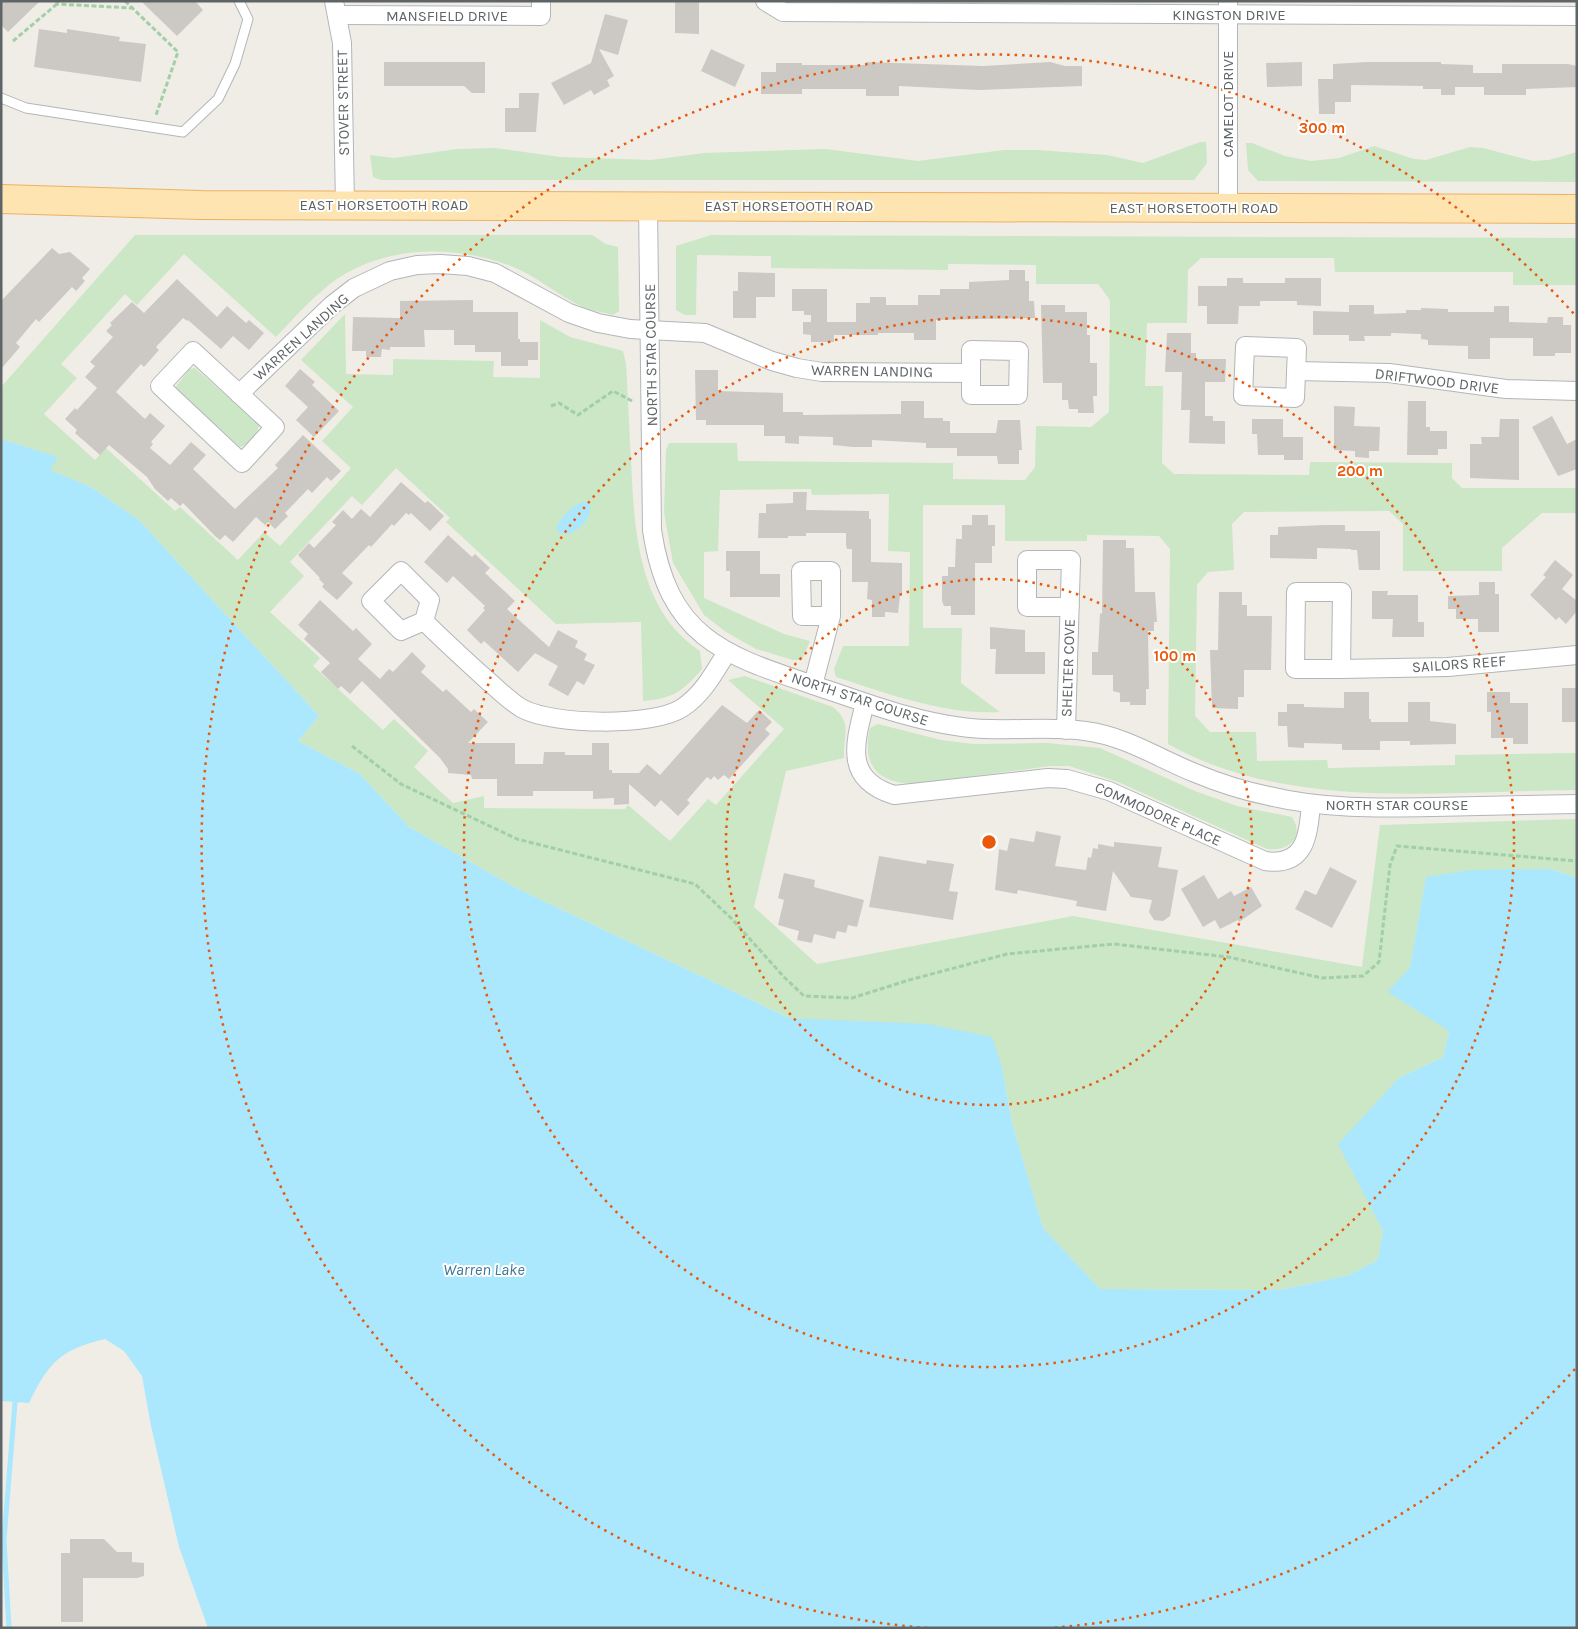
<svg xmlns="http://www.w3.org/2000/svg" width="1578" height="1629" font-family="Karla,sans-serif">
<rect width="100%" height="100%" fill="#f0ede7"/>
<!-- green -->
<g fill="#cbe7c5">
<path d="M1200,142H1206L1207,163L1194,180H381L373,177L370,155L394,158L457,149L495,148L560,157L651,160L704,153L826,149L918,161L1004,150H1037L1107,155L1143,163Z"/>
<path d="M1246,143H1252L1285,156L1311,161L1339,158L1374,146L1414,159L1426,160L1470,147L1483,148L1533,161L1549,160L1577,152V182L1258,181L1248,170Z"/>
<path d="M135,235H592L606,244L618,247L619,311L613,315C603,312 592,311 583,307C558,296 537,276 511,266C453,244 381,245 330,284C310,300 293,319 276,337L184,254L137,305L125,294L61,364L77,378L44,414L95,460L106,448L175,511L180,507L238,560L264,532L280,546L351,468L322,441L353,407L301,360L345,314L346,374L393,375V359L494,361L493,377L540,378V320L570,337L623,351L626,364C628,396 629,427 631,459C634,527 637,610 700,651L702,669C683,691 673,699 643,701L641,622L556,624L446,522L450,518L396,468L362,505L352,496L290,562L304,576L270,612L320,658L313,666L383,730L394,719L428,751L414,767L453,803L484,796V808L625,809L628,805L670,841L708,799L716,805L784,729L728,680L745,676L833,707C853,723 843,736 844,758L786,771L754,907L817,964L1073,916L1362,967L1380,825L1577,819V878L1551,869L1426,878L1410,967L1449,1031L1443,1057L1399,1078L1365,1195L1383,1231L1378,1260L1349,1275L1280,1290L1100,1289L1043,1228L1012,1123L1002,1067L850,1022L789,1018L516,888L409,827L360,774L298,741L319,716L139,520L91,487L49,470L57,457L1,439V387Z"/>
<path d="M711,235L1577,238V285H1513V272H1335L1334,258H1201L1188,270L1187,323H1147L1145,386H1163L1162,463L1174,474L1309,475L1310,462L1452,463V478L1462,488H1577V513H1542L1502,548V571H1403V524L1389,511L1244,512L1232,524L1234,570L1208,572L1197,585L1195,716L1210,732H1256L1257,761L1327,760L1328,768L1455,765V755L1577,753V790C1445,791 1288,812 1168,744L1170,549L1159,536L1087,535V541H1005V505H923V628H962L961,683L1000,712C944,715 889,694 836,677L834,669L843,646H909L910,552L888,551L889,494L812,495L811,489L720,490L718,551L704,552V598L784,634L810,641L802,660H793L756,649L726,632L704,615L673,563L664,512L666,450L669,443H737L738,461L953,463V479L1025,480L1035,467L1036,426L1091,427L1109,412L1110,300L1098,284H1036V265L948,264V270L771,268V256L697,255L696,315H685L676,310V246Z"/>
<path d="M195,368L259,425C258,433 248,445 240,447L175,388L189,369Z"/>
<path d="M878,724L941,740L973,744L1047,743L1100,748L1195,791L1237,806L1292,817C1305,837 1289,852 1267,849L1118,782L1069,766H1050L918,784C880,784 861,768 870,728Z"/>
</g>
<!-- water -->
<g fill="#abe7fd">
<path d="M1,439L58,457L50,470L91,487L139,520L319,716L298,741L360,774L409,827L516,888L789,1018L928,1024L992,1037L1002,1067L1012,1123L1043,1228L1100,1289L1280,1290L1349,1275L1378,1260L1383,1231L1338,1144L1399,1078L1443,1057L1449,1031L1388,992L1410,967L1426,877L1471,870L1551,869L1577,878V1628H208L179,1547L151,1426L142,1376L124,1351L105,1339C60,1350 49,1362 29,1403L1,1401Z"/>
<path d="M582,502L589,503C595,517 573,540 558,532L557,525C564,515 571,507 582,502Z"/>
</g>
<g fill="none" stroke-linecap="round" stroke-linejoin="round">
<!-- stream -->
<path stroke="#abe7fd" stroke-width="5" d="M9,1628L4,1540L15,1402"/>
</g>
<!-- building -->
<g fill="#ccc8c4">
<path d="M1,1H40L8,32L1,25Z"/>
<path d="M141,1H195L203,10L177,36Z"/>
<path d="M675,1H699V34L675,33Z"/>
<path d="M605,14L628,20L618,55L599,49L614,76L607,80L610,86L594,95L591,90L564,105L551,83L591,63Z"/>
<path d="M39,29L67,33V29L120,37L119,41L146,44L141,82L34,67Z"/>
<path d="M711,49L745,65L735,87L701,71Z"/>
<path d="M384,62H485V93H472L464,86H384Z"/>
<path d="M866,62L983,66L1050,62L1065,66H1082V86L979,90L899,86V96H866V89H802V94H761V72H776V63H802V65H866Z"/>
<path d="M1302,62V86L1267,87L1266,63Z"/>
<path d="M1367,62H1441V64L1473,65V73H1502V64H1568L1577,66V87L1526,89V95H1484V87H1455V95H1441V89H1423V86L1351,85V102H1335V114H1319L1318,79H1333V64Z"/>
<path d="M519,93H539L536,132H505V108H519Z"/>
<path d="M52,248L59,254L70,252L90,269L82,278L85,281L76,291L72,287L39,322L36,319L16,343L20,347L1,369V301Z"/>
<path d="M1009,270H1025V281H1029V301H1034L1035,318L936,320V340H914V333H878V335H834V342H811V335L803,334V322H811V315H804V311H792V289H827V322H856V303H870V297H886V305H918V295H940V289H969V282L1009,280Z"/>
<path d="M738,272L775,273V297H756V318H733V291H738Z"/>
<path d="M1227,278H1243V283H1285V278H1321V306L1297,305V301H1260V306H1239L1238,324H1207V306H1198V286H1227Z"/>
<path d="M177,279L217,317L227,306L246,323L249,320L264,333L249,350L233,336L221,349L188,320L187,321L183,318L156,347L159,350L144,367L141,364L116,392L145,419L150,413L165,426L151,442L153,444L150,448L170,465L191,442L206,455L193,469L235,509L278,468L275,465L303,435L341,471L331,481L327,477L312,493L308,489L285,513L288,516L275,529L268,522L265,525L256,517L233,542L225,535L220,540L215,536L183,503L180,506L171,498L168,501L155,489L147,477L109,445L100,455L75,433L77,430L65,419L75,408L77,410L97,388L85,377L95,366L90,362L113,337L106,331L112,325L110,323L132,302L144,313Z"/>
<path d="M473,300V312H518V339H520V342H538V360H528V366H501V352H475V345H454V330H424L425,347H390V350L382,349L381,357H366V351H352L353,317L400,318V301Z"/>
<path d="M1041,305H1065V312H1087V335H1090V363H1097V396H1093L1094,413H1078V409H1069L1068,400H1062V383H1043Z"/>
<path d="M1349,305H1374V314L1406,313V310H1421V308L1448,309V312H1494V306H1509V322L1547,323L1548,317H1563V325H1571V353H1555V356H1533V338H1490V359H1468V346L1428,345V340L1421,339V334L1391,333V336H1364L1365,341H1349V335H1313V311L1349,312Z"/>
<path d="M1167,333H1191V353H1196V359H1226L1225,382H1205V416H1213V421H1225V444L1189,443L1190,410H1181L1182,372H1165Z"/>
<path d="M300,369L315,382L312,385L339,411L314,437L296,420L308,407L285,386Z"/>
<path d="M695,370H718V391L783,393V412H803V415L901,414V401H924V418H943V421H950V433H996L998,420H1020L1022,450H1019V464H998L997,456H957V448H926V443L872,440V447H853L833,445V437L799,436V444L785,443V436H764V425H706V420H696Z"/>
<path d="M1408,401H1426V427H1430V431H1447V449H1438V455H1407Z"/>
<path d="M1334,406L1355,407L1354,426L1380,427L1379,451H1369V458L1355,457V451L1334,450Z"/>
<path d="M1552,416L1567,444L1577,439V469L1558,476L1532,427Z"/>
<path d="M1252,419H1283V437H1303V460H1284V455H1258L1257,434H1252Z"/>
<path d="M1500,419H1519V480L1470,478V444H1482L1481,437H1499Z"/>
<path d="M401,482L425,503L428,501L444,516L430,531L411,513L409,515L406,513L394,526L392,524L371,547L369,545L342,573L353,583L337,600L322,587L324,584L319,579L320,578L298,555L309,543L314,548L336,525L332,522L343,510L352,519L361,509L370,517Z"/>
<path d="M793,492H807L806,510L869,511V519H871V562L902,563V596H900L898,613L885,612V617H872V600L867,599L868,582H852V549H847L846,545V533H806V536H788V538H758L759,513H766V504L793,503Z"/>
<path d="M972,515H988V525H995V546H992V563H975V615H951V606H944L942,601V576H948V567H955L956,539H962V525H972Z"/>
<path d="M1325,525H1345V531H1380V570H1359L1357,550H1351V549L1317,548V559L1270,558V535H1278V527Z"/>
<path d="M448,535L472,557L475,554L490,568L485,573L515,601L507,609L549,647L558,630L578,641L575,647L587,654L584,660L595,665L584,685L577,681L568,696L548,685L558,666L535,653L518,672L484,641L481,644L467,630L485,610L483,608L485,606L453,576L447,583L424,562Z"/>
<path d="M1103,540H1126V548H1134L1135,592H1155L1157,622H1154V631H1148L1149,689H1146V705H1130V702H1120V693L1113,691V675H1092V652H1098L1100,613L1102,614Z"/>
<path d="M726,551H760V574H780V597H730V571H726Z"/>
<path d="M1555,560L1573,575L1562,589L1577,601V611L1566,624L1559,617L1556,620L1530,595L1546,577L1543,575Z"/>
<path d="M1479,582H1495V594H1499V632H1478V619H1456V609H1448V596L1479,595Z"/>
<path d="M1372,591H1388L1387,595H1418V622H1424V637H1392L1393,619H1372Z"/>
<path d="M1219,592H1242V605H1247V616H1272L1271,670H1244V697H1238V709L1212,708L1210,650H1218Z"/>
<path d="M320,600L353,631L356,628L372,644L358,659L380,679L389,669L393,672L412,652L426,666L421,672L443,692L446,689L471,712L474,709L488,722L468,743H515V764H543L544,752H565V755H592V743H609V770H612V773H639L647,764L660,775L722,705L747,723L759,710L772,722L765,729L770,734L729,779L724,775L718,780L714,776L711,780L707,777L687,800L690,803L678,816L661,800L655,807L629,784V804L614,805V798L593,799V791H533V796H497V779H472L471,775L448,773V769L440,758L362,681L350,694L341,686L338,689L321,672L330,663L304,639L308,634L298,625Z"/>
<path d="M990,627L1025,630V652H1045V674H995L996,649H990Z"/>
<rect x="1562" y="688" width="15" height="34"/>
<path d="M1344,692H1369V719H1371V722H1408V702H1430V721L1456,724V744L1410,745V741H1380V750H1342V744L1304,743V748L1288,747L1287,726H1278V712H1287V704H1304V707L1344,708Z"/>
<path d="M1487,692H1510V703H1528V744H1513V738H1491V712H1487Z"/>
<path d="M1036,831L1061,836L1055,866L1086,870L1088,857L1091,858L1093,848L1098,849V844L1114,847V842L1162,847L1158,867L1178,870L1170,916L1163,921L1154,920L1149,912L1152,900L1131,897L1113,871L1106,911L1076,906L1077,901L1018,890L1017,894L995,890L999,849L1007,851L1010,838L1034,842Z"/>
<path d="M879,856L926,864L927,860L954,864L949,891L958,892L953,920L869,907Z"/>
<path d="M1330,867L1357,881L1332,928L1295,909L1305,890L1316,895Z"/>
<path d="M784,873L815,880L814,887L864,900L857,927L848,925L846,933L837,931L835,939L814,934L812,943L797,940L799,931L778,925L784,900L778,898Z"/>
<path d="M1204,875L1218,899L1231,891L1234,896L1251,887L1262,906L1239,922L1238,920L1220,929L1215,920L1203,927L1181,889Z"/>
<path d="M70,1539H104L117,1552H132V1562L144,1563V1576L137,1578H83V1622H61V1553H70Z"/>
</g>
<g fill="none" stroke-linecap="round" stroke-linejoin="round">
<!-- service casing -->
<g stroke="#b2b6b9" stroke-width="11">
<path id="service" d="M1,98L26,108L183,132L218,99L235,64L248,19L239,1"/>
</g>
<!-- minor casing -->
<g stroke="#b2b6b9" stroke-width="20">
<g id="minor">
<path d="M334,1L342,43L345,205"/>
<path d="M765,1L783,12L1577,16"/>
<path d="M338,15L541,16V1"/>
<path d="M648,206L652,530C669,645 732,657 828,690C872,705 915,721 962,727C1002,733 1044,725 1085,731C1125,736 1158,758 1195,773C1219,783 1244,791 1269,796C1323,809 1377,808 1433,807C1481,806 1529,805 1577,804"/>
<path d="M1228,208V1"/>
<path d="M1245,346L1297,348L1295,398L1243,396Z"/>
<path d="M971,350L1019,351L1018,395H971Z"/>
<path d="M193,351L275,427L242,463L160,386Z"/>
<path d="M1296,371L1389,373L1506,389L1577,391"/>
<path d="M239,394L332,305L354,288L390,271L417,265L440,264L468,266L495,273L569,313L598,323L630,329L705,333L772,361L797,368L822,372L971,373"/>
<path d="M1296,592H1342L1341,669H1295Z"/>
<path d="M424,621L401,631L371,601L401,571L430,600L424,621C444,641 466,661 487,680C499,690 510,702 523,709C554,725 653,727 682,708C703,694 714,673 727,652"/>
<path d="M1341,669L1448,667L1577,655"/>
<path d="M813,685L831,616V571H801L802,616H831"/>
<path d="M865,703C855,743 843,779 894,795L1048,778L1067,779L1109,791L1265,861C1306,867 1308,835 1311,805"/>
<path d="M1066,730L1071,560H1027V607H1070"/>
</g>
</g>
<!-- primary casing -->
<g stroke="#eeb063" stroke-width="30">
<path id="primary" d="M1,199L201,205L1577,209"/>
</g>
<!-- path -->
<g stroke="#a2cfa7" stroke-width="3" stroke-dasharray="5 2.5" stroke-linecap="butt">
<path d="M57,1V4L131,8"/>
<path d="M125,1L178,52L156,115"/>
<path d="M13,41L57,4"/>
<path d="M551,406L559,403L578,415L613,391L634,402"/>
<path d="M352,746L401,784L517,839L695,884L732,919L784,977L804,996L852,998L909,980L1007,954L1114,944L1228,957L1322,978L1363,976L1379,962L1390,865L1397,846L1577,861"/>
</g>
<!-- service -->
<use href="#service" stroke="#fff" stroke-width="9"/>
<!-- minor -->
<use href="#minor" stroke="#fff" stroke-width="18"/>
<!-- primary -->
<use href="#primary" stroke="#fde4b0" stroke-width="28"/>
</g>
<!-- distance rings -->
<g fill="none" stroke="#e8590c" stroke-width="2.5" stroke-dasharray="2.5 5">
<circle cx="989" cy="842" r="263"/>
<circle cx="989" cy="842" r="525"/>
<path d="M1575 1369A788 788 0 0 1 1051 1628M927 1628A788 788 0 1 1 1575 315"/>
</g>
<g text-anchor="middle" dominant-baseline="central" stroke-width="4" stroke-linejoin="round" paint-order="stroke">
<!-- street labels -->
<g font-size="15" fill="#5f6467" stroke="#fff">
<text x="1229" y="15">KINGSTON DRIVE</text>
<text x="447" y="16">MANSFIELD DRIVE</text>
<text transform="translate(343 103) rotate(-91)">STOVER STREET</text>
<text transform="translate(1228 104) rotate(-90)">CAMELOT DRIVE</text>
<text x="384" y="205">EAST HORSETOOTH ROAD</text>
<text x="789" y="206">EAST HORSETOOTH ROAD</text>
<text x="1194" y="208">EAST HORSETOOTH ROAD</text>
<text transform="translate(301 337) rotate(-42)">WARREN LANDING</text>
<text transform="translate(651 355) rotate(-91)">NORTH STAR COURSE</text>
<text transform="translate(872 371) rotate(1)">WARREN LANDING</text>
<text transform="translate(1437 381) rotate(7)">DRIFTWOOD DRIVE</text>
<text transform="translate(1459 664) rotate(-4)">SAILORS REEF</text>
<text transform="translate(1068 668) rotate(-88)">SHELTER COVE</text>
<text transform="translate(860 699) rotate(18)">NORTH STAR COURSE</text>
<text x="1397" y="805">NORTH STAR COURSE</text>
<text transform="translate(1158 814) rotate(24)">COMMODORE PLACE</text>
</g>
<!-- water labels -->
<g font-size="16" font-style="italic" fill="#3d7795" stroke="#fff">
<text x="484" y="1269">Warren Lake</text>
</g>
</g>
<circle cx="989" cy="842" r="8" fill="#e8590c" stroke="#fff" stroke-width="2.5"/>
<g font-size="15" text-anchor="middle" font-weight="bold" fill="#e8590c" stroke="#fff" stroke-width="4" stroke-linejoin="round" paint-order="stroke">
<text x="1322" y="133">300 m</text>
<text x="1360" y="476">200 m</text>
<text x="1175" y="661">100 m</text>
</g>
<!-- border -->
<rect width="1578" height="1629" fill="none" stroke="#5f6467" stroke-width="5"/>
</svg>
